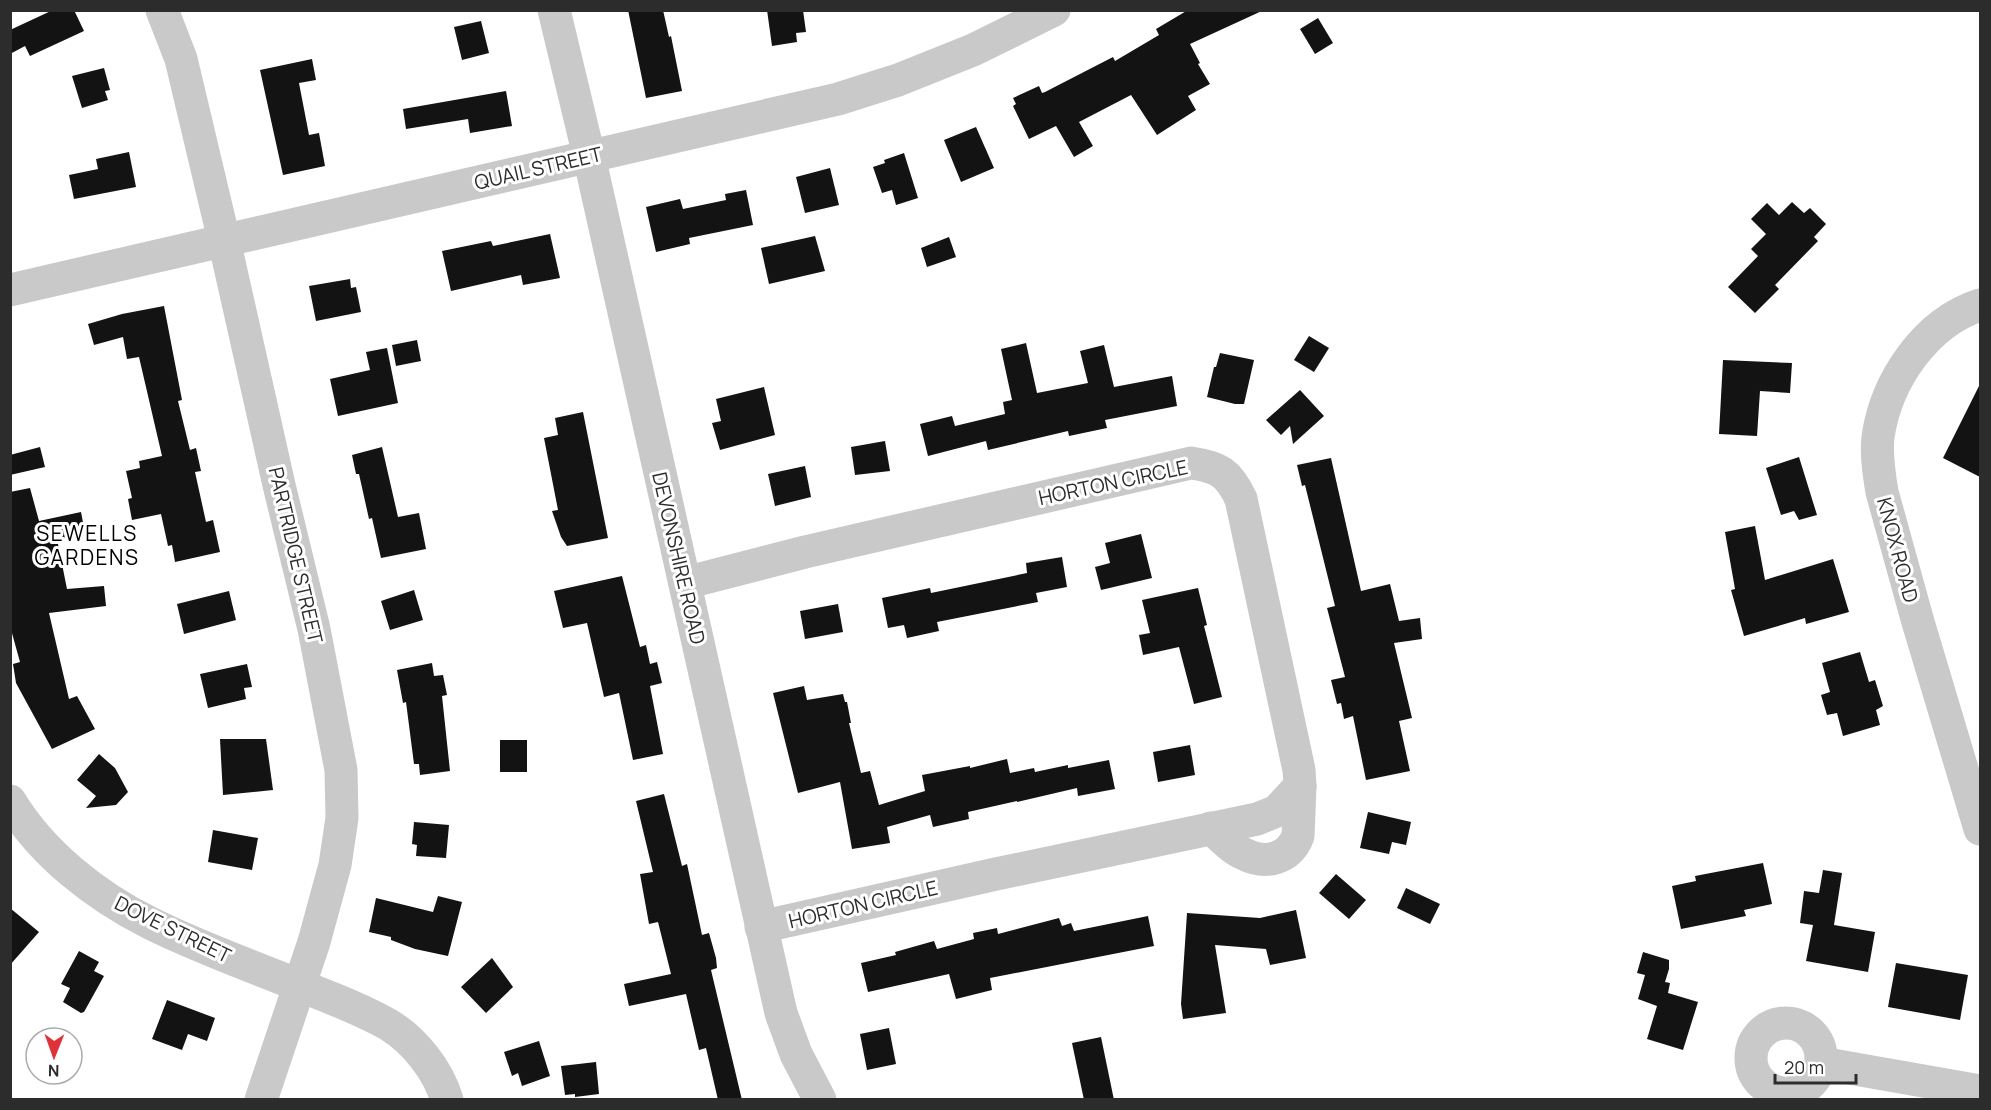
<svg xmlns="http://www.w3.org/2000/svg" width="1991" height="1110" font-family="Manrope,sans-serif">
<rect width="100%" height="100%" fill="#fff"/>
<!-- building -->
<g fill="#131313">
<path d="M53,10H74L84,31L30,56L25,46L10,54V30Z"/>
<path d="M628,10H663L669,37L671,36L682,91L646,98Z"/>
<path d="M767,10H803L806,32L796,33L797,42L772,46Z"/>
<path d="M1188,10H1264L1190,44L1200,63L1198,64L1210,84L1188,96L1196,110L1157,135L1131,95L1079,122L1093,146L1074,157L1056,126L1029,139L1013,106L1016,104L1013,98L1039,86L1042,93L1045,92L1113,57L1115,61L1159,35L1156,29Z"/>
<path d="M1318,18L1333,43L1315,54L1300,29Z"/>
<path d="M481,21L489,53L462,60L454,27Z"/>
<path d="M312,59L316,80L299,83L309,135L319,133L325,166L283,175L260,70Z"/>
<path d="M104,68L110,90L105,91L108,100L82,108L72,76Z"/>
<path d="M506,91L512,126L470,133L468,119L406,129L403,109Z"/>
<path d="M976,127L994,168L961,182L944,140Z"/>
<path d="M129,152L136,187L74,199L69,175L98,169L96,159Z"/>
<path d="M904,153L918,198L896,205L892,190L882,193L873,167L885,163L884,160Z"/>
<path d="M830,168L839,205L805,213L796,177Z"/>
<path d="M746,190L753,225L689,238L690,244L656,252L646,207L680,199L683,209L726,200L725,194Z"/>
<path d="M1792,202L1804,213L1810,208L1826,224L1814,237L1818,241L1775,285L1779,289L1755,313L1728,287L1758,256L1751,249L1766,234L1751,219L1767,203L1779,215Z"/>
<path d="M550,234L560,278L523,285L521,275L451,291L442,251L491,241L493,246Z"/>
<path d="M815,236L825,271L769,284L761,248Z"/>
<path d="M949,237L956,257L927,267L921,248Z"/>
<path d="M350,279L351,288L356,287L361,312L316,321L309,286Z"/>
<path d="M164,306L182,400L178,401L190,450L196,448L201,471L195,472L206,522L213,520L220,552L175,562L172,545L168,546L161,514L132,520L128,499L132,498L126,471L140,468L139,461L162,456L139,357L127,359L123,337L94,345L88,324L122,314Z"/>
<path d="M1309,336L1329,348L1314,372L1294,360Z"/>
<path d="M417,340L421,361L396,366L392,345Z"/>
<path d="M1026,343L1037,393L1088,383L1080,351L1104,345L1114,387L1172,376L1177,406L1105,420L1107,428L1069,436L1068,431L988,450L986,441L928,456L920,424L952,416L955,426L1005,414L1003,402L1012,400L1001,349Z"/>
<path d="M387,348L398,403L338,416L330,379L370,370L366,352Z"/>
<path d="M1220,353L1254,360L1244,404H1235L1207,397L1214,367H1216Z"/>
<path d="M1723,360L1792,363L1790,393L1760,391L1757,436L1719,434Z"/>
<path d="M1980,384V477L1943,458Z"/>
<path d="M764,387L775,435L720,450L712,423L721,421L716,399Z"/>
<path d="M1300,390L1324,416L1293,444L1290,426L1281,435L1266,420Z"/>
<path d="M583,412L608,538L567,546L561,537L552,511L558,510L544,438L558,435L555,418Z"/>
<path d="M885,441L890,471L855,475L851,447Z"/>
<path d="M40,447L45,467L10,475V455Z"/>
<path d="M382,447L398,517L419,513L426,549L381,558L372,518L369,519L359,474H356L352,455Z"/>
<path d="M1799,457L1817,515L1799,520L1794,511L1781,515L1766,468Z"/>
<path d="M1331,458L1361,591L1390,584L1399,621L1420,618L1422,639L1394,643L1412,718L1399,721L1410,771L1366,780L1353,716L1344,719L1341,703L1337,704L1331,680L1345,677L1327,608L1335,606L1305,485L1302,486L1297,465Z"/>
<path d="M805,466L811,497L775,506L768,474Z"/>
<path d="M30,488L39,521L81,512L85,533L57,539L67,589L104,586L106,606L49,613L69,699L77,696L95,729L52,749L16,683L13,664L20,662L10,626V492Z"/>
<path d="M1755,526L1765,580L1833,559L1849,612L1806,624L1805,618L1744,636L1731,590L1735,589L1725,532Z"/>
<path d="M1141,534L1152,578L1101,590L1095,567L1110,563L1105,543Z"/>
<path d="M1062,557L1067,587L1036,593L1038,602L937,622L939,631L907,638L904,625L888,628L882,598L930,588L931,593L1027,573L1026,563Z"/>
<path d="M622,576L640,647L646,645L650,664L657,662L662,683L650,686L663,754L633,760L619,693L604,697L587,623L563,628L554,591Z"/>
<path d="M1198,588L1207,625L1204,626L1222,697L1194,704L1179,647L1143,655L1139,635L1150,633L1142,600Z"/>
<path d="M414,590L423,620L390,630L381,601Z"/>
<path d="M229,591L236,620L184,634L177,604Z"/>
<path d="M838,604L843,632L805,639L800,611Z"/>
<path d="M1860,652L1869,682L1875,680L1883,706L1876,710L1880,725L1843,736L1837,713L1827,715L1821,695L1830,692L1822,663Z"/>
<path d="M432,663L434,676L443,675L447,695L442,696L450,771L420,775L419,764H414L406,702L403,703L397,670Z"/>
<path d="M247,664L252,687L244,688L246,699L208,708L200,674Z"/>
<path d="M804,686L807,700L843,694L845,702H847L851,723H849L861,773L870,771L879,805L925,791L922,775L970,766V768L1007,759L1010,773L1034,768L1035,772L1068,765V768L1109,760L1115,789L1078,796L1077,788L1017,802V801L968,812L969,819L933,827L930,815L887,827L890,843L852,849L840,782L798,793L773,693Z"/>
<path d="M220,739H266L273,790L223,795Z"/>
<rect x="500" y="740" width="27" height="32"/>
<path d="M1190,745L1195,775L1158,782L1153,752Z"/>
<path d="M99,754L115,768L128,792L116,805L86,808L96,796L77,780Z"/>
<path d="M664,794L682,866L687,864L702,935L709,933L716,958L717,968L711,970L742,1100H718L706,1048L699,1050L686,994L629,1006L624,984L671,974L658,922L649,924L640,874L653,872L636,801Z"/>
<path d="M1368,812L1411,822L1406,845L1392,842L1389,854L1360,848Z"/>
<path d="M414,822L449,825L446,858L416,856L417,845L412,844Z"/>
<path d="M213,830L258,838L252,870L208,862Z"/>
<path d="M1763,863L1772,904L1744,910L1746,916L1681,929L1672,886L1696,881L1695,876Z"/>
<path d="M1823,870L1842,873L1834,925L1875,932L1868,972L1806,961L1813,925L1800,923L1804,891L1819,893Z"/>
<path d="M1336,874L1366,900L1349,919L1319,893Z"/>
<path d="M1406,888L1440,904L1430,924L1397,908Z"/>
<path d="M438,896L462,902L448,956L415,949L391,940V937L369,932L376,898L433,912Z"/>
<path d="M10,908L39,932L10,965Z"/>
<path d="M1296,910L1306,958L1270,965L1266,949L1215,945L1226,1013L1183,1019L1181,1004L1187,913L1260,918Z"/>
<path d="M1148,916L1154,946L990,978L992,990L956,999L949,974L868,992L861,963L896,955L895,952L934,941L937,949L974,939L973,933L997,928L998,934L1059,918L1062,926L1071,923L1074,931Z"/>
<path d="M79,951L99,962L94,971L104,976L84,1012L81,1013L63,1002L70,988L61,984Z"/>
<path d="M1643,952L1669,960V969L1665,982L1670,983L1668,993L1698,1002L1683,1050L1647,1039L1657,1006L1638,999L1645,975L1637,973Z"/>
<path d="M492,958L513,987L486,1013L461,987Z"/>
<path d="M1896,963L1968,975L1960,1020L1888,1007Z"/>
<path d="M167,1000L215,1018L207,1041L188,1034L182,1050L152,1039Z"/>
<path d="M889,1028L896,1064L867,1070L860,1034Z"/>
<path d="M1101,1037L1114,1100H1084L1072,1043Z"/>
<path d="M539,1041L550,1076L522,1086L518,1073L512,1076L504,1052Z"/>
<path d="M596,1062L599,1094L575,1097V1094L565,1095L561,1066Z"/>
</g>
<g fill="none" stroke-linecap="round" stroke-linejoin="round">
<!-- minor -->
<g stroke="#c9c9c9" stroke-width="33">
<path d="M162,10L181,59L224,240L279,485L314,629L341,770L342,818L335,865L314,942L261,1100"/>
<path d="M554,10L589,156L781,1013L796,1054L820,1100"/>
<path d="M10,290L838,99L898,80L973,50L1054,10"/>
<path d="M1980,305C1925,323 1886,381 1878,437C1876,455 1879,474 1882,492L1918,622L1980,829"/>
<path d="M685,583L805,552L1191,463C1219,467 1229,473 1241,499L1299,770L1300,786L1277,811L1257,819L996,874L761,927"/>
<path d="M10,801C42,854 96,896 150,923C200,948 254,967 306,988C334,999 363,1010 389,1025C415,1041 438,1070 447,1100"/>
<path d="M1211,828C1221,837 1232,849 1244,854C1266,865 1289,859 1298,836L1300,786"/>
<circle cx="1786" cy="1058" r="35"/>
<path d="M1821,1063L1980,1091"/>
</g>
</g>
<g text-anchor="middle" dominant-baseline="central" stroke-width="6" stroke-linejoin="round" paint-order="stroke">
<!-- street labels -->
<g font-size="20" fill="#2c2c2c" stroke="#fff">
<text transform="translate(538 168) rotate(-13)">QUAIL STREET</text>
<text transform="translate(1113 482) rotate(-12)">HORTON CIRCLE</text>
<text transform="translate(1898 550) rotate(75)">KNOX ROAD</text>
<text transform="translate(296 555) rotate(77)">PARTRIDGE STREET</text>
<text transform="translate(679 558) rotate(77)">DEVONSHIRE ROAD</text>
<text transform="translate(863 904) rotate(-13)">HORTON CIRCLE</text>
<text transform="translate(173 929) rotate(26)">DOVE STREET</text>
</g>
<!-- neighbourhood labels -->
<g font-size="21" letter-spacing="1.5" fill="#000" stroke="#fff">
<text x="87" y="533">SEWELLS<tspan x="87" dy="24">GARDENS</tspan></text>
</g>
</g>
<!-- border -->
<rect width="1991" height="1110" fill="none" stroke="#2c2c2c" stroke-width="24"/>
<!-- north arrow -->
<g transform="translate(54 1056) rotate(181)"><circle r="28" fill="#ffffff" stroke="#ababab" stroke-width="1.5"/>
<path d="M0-4.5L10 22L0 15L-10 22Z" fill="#df3239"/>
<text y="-9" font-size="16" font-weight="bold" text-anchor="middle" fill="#2c2c2c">N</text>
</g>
<!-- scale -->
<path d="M1775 1074v9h81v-9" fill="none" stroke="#2c2c2c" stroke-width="3"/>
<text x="1784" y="1074" font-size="18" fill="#2c2c2c" stroke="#ffffff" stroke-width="4.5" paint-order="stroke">20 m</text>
</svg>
